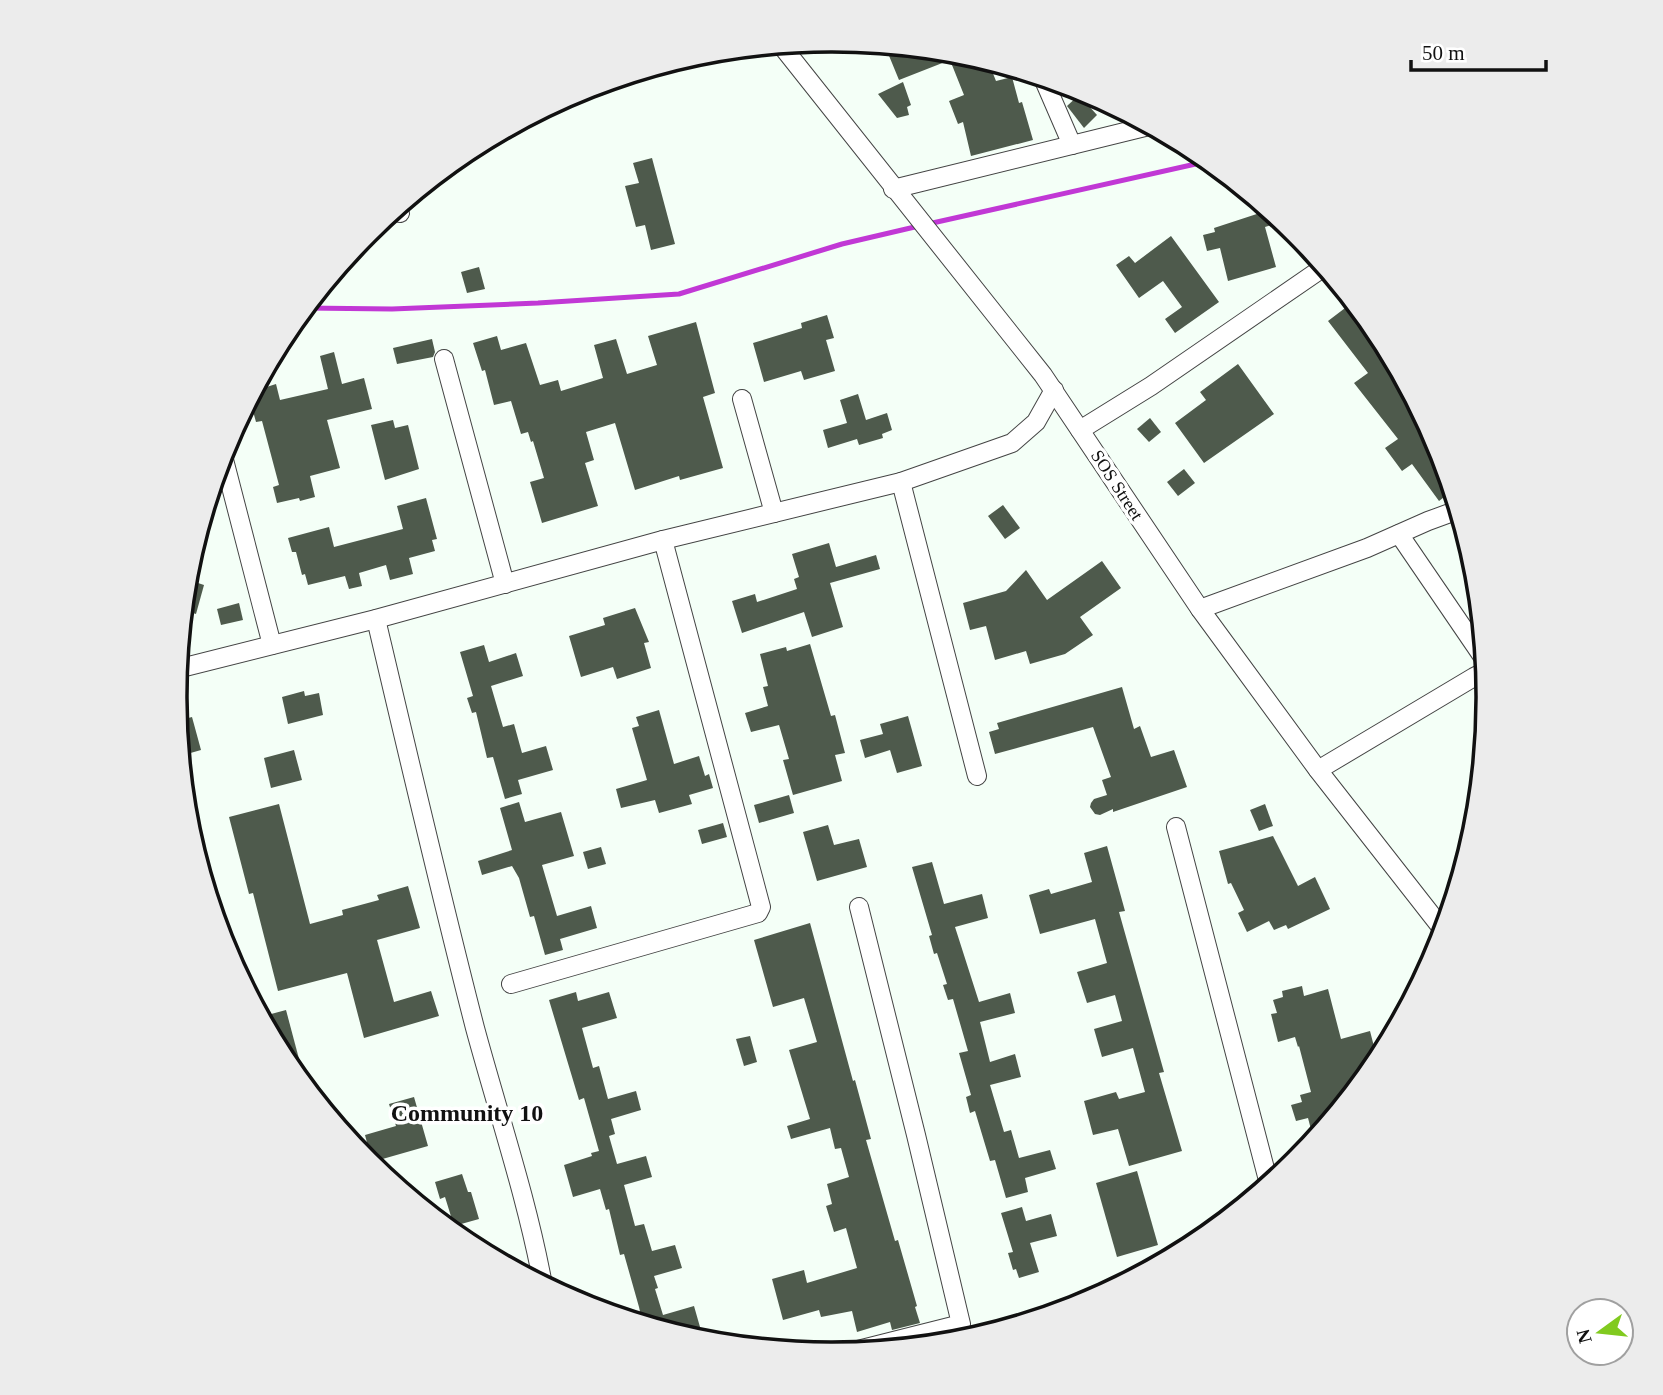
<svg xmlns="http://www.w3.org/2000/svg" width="1663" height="1395" font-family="Georgia,serif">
<rect width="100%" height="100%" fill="#f4fff7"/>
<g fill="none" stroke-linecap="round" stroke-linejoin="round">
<!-- stream -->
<g stroke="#c138d5" stroke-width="5">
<path d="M928,224L1209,161"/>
<path d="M305,308L392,309L538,303L679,294L842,244L919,226"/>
</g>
</g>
<!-- building -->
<g fill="#4e5a4c">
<path d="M885,46L960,53L988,61L996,81L1012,77L1019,103L1022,102L1033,140L971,156L963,122L958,124L949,101L964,95L950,60L899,80Z"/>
<path d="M903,82L911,105L907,107L909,115L897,118L878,94Z"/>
<path d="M1079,95L1097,115L1084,128L1067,106Z"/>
<path d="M652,158L675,244L651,250L645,225L636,227L625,186L639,183L633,163Z"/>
<path d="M1269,210L1272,213L1274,224L1265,227L1276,267L1228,281L1220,248L1207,251L1203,235L1215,232L1214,228Z"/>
<path d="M1171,236L1219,302L1175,333L1165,319L1182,307L1163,281L1139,298L1116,265L1129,256L1135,263Z"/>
<path d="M479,267L485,289L467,293L461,272Z"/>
<path d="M1353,302L1378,333L1439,446L1452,491L1439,501L1412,464L1402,471L1385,448L1398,439L1354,383L1368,373L1328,321Z"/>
<path d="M827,315L834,338L826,340L835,371L804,380L801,371L764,382L753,343L802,328L801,323Z"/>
<path d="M696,322L715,393L703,397L723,468L680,480L679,476L635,490L615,423L586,432L594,460L585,463L598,506L542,523L530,482L544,478L533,441L531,442L528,432L521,434L511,401L494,405L485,370L482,371L473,343L497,336L501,350L526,343L540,385L558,380L561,391L603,378L594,345L616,339L627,374L657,365L648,336Z"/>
<path d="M432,339L435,352L433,357L397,364L393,348Z"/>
<path d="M334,352L342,384L364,378L372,409L327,420L340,468L310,476L315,497L300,501L299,498L277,503L273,487L279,485L262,421L256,422L251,404L257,403L254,391L276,384L280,400L328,389L320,356Z"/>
<path d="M1238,364L1274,414L1204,463L1175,423L1206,400L1200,392Z"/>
<path d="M858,394L866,420L887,413L892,430L882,434L883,438L859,445L857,439L828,448L823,430L847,423L840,400Z"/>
<path d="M1150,418L1161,432L1149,442L1137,429Z"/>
<path d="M393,420L395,428L408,425L419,469L385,480L371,425Z"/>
<path d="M1184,469L1195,483L1178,496L1167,482Z"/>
<path d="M426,498L437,539L432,540L435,551L409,558L413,574L390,580L386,565L359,573L362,586L349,589L345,576L308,585L305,574L302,575L296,552H292L288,538L329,527L334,547L403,529L397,506Z"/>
<path d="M1003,505L1020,528L1005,539L988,516Z"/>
<path d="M829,543L836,567L876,555L880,569L830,583L843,627L812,637L804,612L742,633L732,601L755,594L757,602L797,589L794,579L799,577L792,554Z"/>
<path d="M1102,561L1121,588L1080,617L1093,635L1065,654L1030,664L1026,651L995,660L986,626L970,630L963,603L1006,591L1026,570L1047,600Z"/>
<path d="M186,579L204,585L196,614L183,610Z"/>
<path d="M239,603L243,620L221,625L217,609Z"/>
<path d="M635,608L649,642L644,643L651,668L617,679L613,667L581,677L569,636L605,625L603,618Z"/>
<path d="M810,644L831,716L835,715L845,753L835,755L842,781L793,795L783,760L789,759L779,725L751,732L745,713L768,706L763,687L768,686L760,654L786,647L787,651Z"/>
<path d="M484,645L489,662L516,653L523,676L491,686L503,727L514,724L522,753L546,746L553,770L518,780L522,794L505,799L493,757L487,758L476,712L472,713L467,698L473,696L460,652Z"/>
<path d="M1122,687L1134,729L1140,726L1151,757L1174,750L1187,787L1113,812V809L1100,815L1095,814L1090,807L1091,803L1094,799L1107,795L1102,780L1111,777L1093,727L995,754L989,732L999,729L997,723Z"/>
<path d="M304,691L305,696L319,693L323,715L288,724L282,697Z"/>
<path d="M659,710L674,764L699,756L705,776L709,774L713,788L689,795L692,804L659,813L655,800L621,808L616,789L647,780L632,728L639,726L636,717Z"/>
<path d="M908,716L922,766L897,773L890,750L865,758L860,740L883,734L880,724Z"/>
<path d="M192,717L201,750L180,756L177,721Z"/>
<path d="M294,750L302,780L271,788L264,758Z"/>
<path d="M789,795L794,813L759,823L754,805Z"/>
<path d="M519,802L525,822L561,812L574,856L542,865L557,916L591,906L597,928L560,939L563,950L545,955L534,916L530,917L519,878L512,866L482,875L478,861L512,850L500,808Z"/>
<path d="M279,804L310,924L343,915L342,910L379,900L377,895L408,886L420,928L377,940L394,1002L431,991L439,1016L364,1038L347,973L278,991L253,893L249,894L229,817Z"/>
<path d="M1265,804L1273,826L1259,831L1250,810Z"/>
<path d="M723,823L727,837L702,844L698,830Z"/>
<path d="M828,825L834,845L859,839L867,867L817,881L803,832Z"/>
<path d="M1273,836L1298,886L1315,877L1330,909L1288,929L1286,925L1274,930L1269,921L1247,932L1238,913L1244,910L1231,883L1228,884L1219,851Z"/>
<path d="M1107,846L1125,911L1119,912L1164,1072L1159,1073L1182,1151L1129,1166L1118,1129L1093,1135L1084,1101L1116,1092L1119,1099L1145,1092L1133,1048L1102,1057L1094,1029L1122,1021L1115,995L1087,1003L1077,972L1107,963L1095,919L1040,934L1029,895L1049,889L1051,894L1092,882L1084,853Z"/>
<path d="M601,847L606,864L588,869L583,852Z"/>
<path d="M932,862L944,904L982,894L988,918L955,927L979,1002L1010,993L1015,1013L980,1022L990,1062L1015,1054L1021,1077L990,1085L1004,1132L1011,1130L1019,1158L1050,1150L1056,1169L1025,1178L1028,1192L1006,1198L995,1160L990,1161L975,1111L970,1113L966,1097L971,1095L959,1053L968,1051L953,999L948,1000L943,985L947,984L937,953L934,954L929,936L932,935L912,867Z"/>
<path d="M810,923L853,1081L855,1080L871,1139L866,1140L895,1241L898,1240L917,1306L915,1307L920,1323L892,1330L890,1322L857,1332L852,1311L821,1317L819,1310L783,1320L772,1279L804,1270L807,1283L857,1268L846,1228L834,1232L826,1206L832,1204L827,1184L849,1177L841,1148L835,1149L830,1128L791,1139L787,1126L810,1119L789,1050L817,1042L804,998L773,1007L754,940Z"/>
<path d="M1302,986L1304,996L1328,989L1341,1039L1370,1031L1378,1062L1314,1141L1308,1118L1296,1121L1291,1105L1302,1102L1300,1095L1311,1092L1299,1046L1298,1047L1295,1037L1278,1042L1271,1014L1277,1013L1273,1000L1283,997L1282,991Z"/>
<path d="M576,992L578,1001L609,992L617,1018L582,1028L593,1068L599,1066L608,1099L636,1091L641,1110L611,1119L615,1134L609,1136L617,1164L646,1156L652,1177L624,1185L635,1226L644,1224L652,1251L675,1245L682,1268L654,1276L658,1288L655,1289L663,1315L694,1306L700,1327L677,1334L638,1322L642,1321L639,1307L624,1254L620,1255L609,1209L606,1210L600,1189L573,1197L564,1165L592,1156L591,1153L599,1151L584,1098L579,1100L549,1000Z"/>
<path d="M286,1010L307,1089L285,1062L260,1017Z"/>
<path d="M750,1036L757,1062L744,1066L736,1039Z"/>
<path d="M414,1097L428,1146L372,1162L365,1135L396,1126L389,1104Z"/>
<path d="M1137,1171L1158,1245L1117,1257L1096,1183Z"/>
<path d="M462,1174L468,1192H471L479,1219L454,1226L445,1197L440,1199L435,1182Z"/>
<path d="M1022,1207L1026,1221L1051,1214L1057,1236L1030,1243L1039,1272L1019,1278L1016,1269L1013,1270L1008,1253L1013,1252L1001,1213Z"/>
</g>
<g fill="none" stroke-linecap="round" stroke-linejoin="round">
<!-- minor casing -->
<g stroke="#444" stroke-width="20">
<g id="minor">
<path d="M781,45L1043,375L1200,609L1318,770L1444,931"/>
<path d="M1043,78L1072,145"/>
<path d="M893,189L1149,126"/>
<path d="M398,207L400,213"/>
<path d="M444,359L505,584"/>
<path d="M742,399L774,513"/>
<path d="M1080,430L1151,386L1324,267"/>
<path d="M222,452L272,645"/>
<path d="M901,482L977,776"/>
<path d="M1399,534L1485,660"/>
<path d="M1200,609L1367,548L1428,521L1458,510"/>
<path d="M376,619C408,755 440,892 475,1028C498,1113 527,1198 543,1285"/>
<path d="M177,669L376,619L663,540L901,482L1012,443L1036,422L1054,390"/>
<path d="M1318,770L1474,677L1486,671"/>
<path d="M1176,827L1269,1184"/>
<path d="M511,984L758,913L761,907L663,540"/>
<path d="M846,1353L961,1324L916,1135L859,907"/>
</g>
</g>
<!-- minor -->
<use href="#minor" stroke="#fff" stroke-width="18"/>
</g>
<g text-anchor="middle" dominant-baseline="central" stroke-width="7" stroke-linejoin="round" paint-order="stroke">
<!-- street labels -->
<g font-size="18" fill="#111" stroke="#fff">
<text transform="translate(1117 485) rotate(57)">SOS Street</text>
</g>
<!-- district labels -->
<g font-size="24" font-weight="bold" fill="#111" stroke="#fff">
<text x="467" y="1113">Community 10</text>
</g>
</g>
<!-- crop -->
<path d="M0 0H1663V1395H0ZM831 52H832A644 644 0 0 1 1476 696V698A644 644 0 0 1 832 1342H831A644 644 0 0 1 187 698V696A644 644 0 0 1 831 52Z" fill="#ececec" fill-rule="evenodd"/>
<path fill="none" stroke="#111" stroke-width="3.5" d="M831 52H832A644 644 0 0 1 1476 696V698A644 644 0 0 1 832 1342H831A644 644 0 0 1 187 698V696A644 644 0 0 1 831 52Z"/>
<!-- north arrow -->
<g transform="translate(1600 1332) rotate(255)"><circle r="33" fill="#ffffff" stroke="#a0a0a0" stroke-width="2"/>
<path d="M0-5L12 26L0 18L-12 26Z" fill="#81ca1f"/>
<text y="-10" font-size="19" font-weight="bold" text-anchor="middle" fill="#111111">N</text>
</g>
<!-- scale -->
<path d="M1411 60v10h135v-10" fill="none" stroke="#111111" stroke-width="3.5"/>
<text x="1422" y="60" font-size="21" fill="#111111" stroke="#ffffff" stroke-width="5" paint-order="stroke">50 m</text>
</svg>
